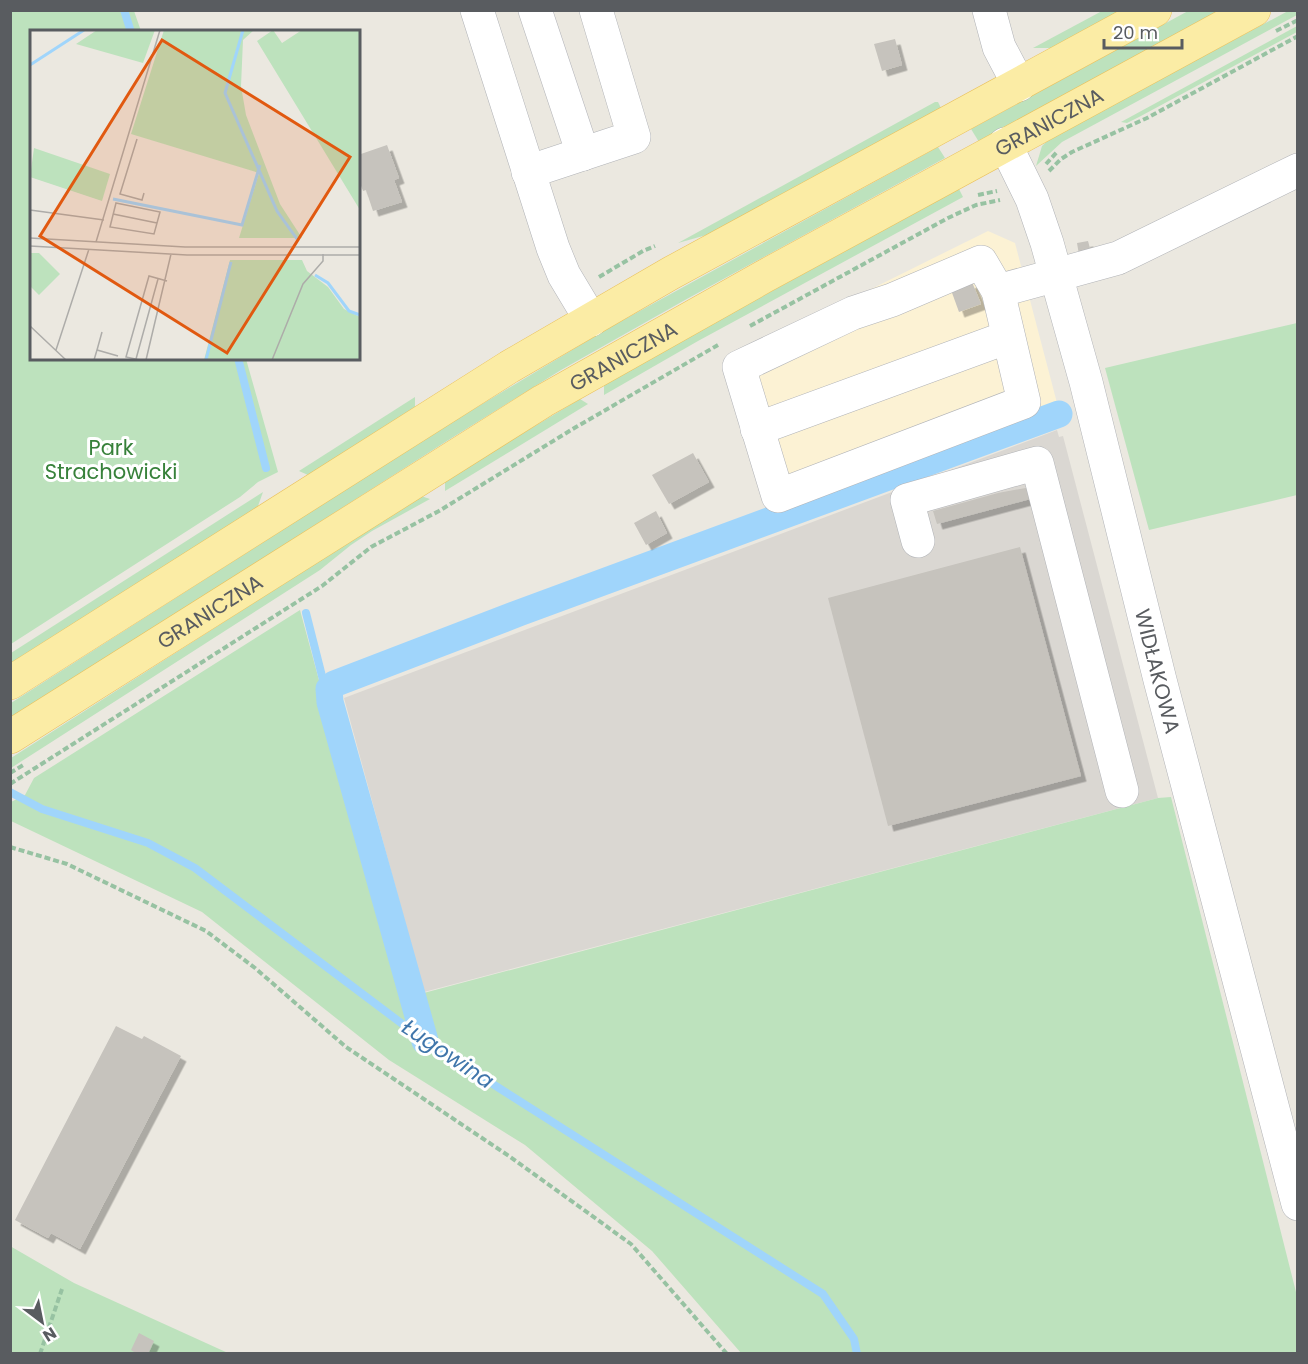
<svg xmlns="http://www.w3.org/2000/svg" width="1308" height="1364" font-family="Poppins,sans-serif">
<defs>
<filter id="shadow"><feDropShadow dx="5.5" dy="5.5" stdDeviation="0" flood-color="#0004"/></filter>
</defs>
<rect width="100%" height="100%" fill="#ebe8e0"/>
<!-- commercial -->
<path fill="#fcf2d4" d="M988,231L1015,243L1057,403L772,510L728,360Z"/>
<!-- industrial -->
<path fill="#dad7d2" d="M1057,430L1059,437L1063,436L1158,798L424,992L344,698Z"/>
<!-- green -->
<g fill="#bde2bd">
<path d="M10,11H134L141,31L32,32V358L246,359L278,472L258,482L240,497L11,644Z"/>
<path d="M1102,11H1121L1052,48H1033Z"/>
<path d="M1188,11H1219L979,142L971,129Z"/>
<path d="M1288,11H1297V15L1062,142L1036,166L1042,146L1049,139Z"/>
<path d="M1297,26V32L1139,117L1127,123L1121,122Z"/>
<path d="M935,102H938L941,108L710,234L678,243Z"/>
<path d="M938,147L945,158L685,300L561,370L450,439L11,719V703L439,430L607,329Z"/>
<path d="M959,189L963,197L698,341L604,395V385L695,333Z"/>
<path d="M1297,323V495L1149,530L1105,368Z"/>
<path d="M415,397V407L308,475L299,471Z"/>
<path d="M580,399L588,404L445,491V480Z"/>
<path d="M263,492L258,506L250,512L11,663V653Z"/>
<path d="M421,496L430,499L372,531L351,545L320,570L11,768V758Z"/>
<path d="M300,610L405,998L1158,798L1171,797L1297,1296V1353H741L652,1251L525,1145L389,1060L202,912L11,821V802L25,795L34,778Z"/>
<path d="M10,1246L74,1283L228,1353H11Z"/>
</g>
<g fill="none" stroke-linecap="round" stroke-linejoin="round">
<!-- stream -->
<g stroke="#a0d5fb" stroke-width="8">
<path d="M124,10L131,32"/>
<path d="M238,358L266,468"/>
<path d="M306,613L323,680L329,689"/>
<path d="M10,792L42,809L148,843L195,868L425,1041L823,1294L854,1339L857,1354"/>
</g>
<!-- canal -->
<path stroke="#a0d5fb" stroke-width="27" d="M425,1041L330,702L329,689L334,684L519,613L1059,414"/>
</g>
<!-- building -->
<g fill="#c6c3bd" filter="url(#shadow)">
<path d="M895,39L902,65L882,71L874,44Z"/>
<path d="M387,145L399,178L394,180L402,202L373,211L366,190L363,191L358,178V155Z"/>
<path d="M1088,241L1091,252L1079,255L1077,243Z"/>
<path d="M972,282L981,304L959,312L951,290Z"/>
<path d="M693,453L709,482L669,504L652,475Z"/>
<path d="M1031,487L1034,498L937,524L933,511L998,493Z"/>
<path d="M656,511L667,533L646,545L634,523Z"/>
<path d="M1020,547L1081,776L888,826L828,598Z"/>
<path d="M116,1026L142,1039L144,1036L181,1056L80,1249L51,1233L48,1238L15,1220Z"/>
<path d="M139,1333L154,1341L148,1354H137L131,1350Z"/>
</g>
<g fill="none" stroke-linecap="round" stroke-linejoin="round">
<!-- minor casing -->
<g stroke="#b1b3b7" stroke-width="34">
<g id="minor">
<path d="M477,10L553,248L564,275L591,320"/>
<path d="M535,10L583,154"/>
<path d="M989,10L999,47L1019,85"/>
<path id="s1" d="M1005,144L1032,199L1047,243L1086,382L1160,680L1298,1204"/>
<path d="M528,172L634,137L596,10"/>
<path d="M981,262L998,291L1024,402L778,496L739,367L853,313L892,300Z"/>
<path d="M998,291L1118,258L1298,170"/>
<path d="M757,429L1008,337"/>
<path d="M918,541L907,500L1037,463L1122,791"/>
</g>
</g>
<!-- major casing -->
<g stroke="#eac05a" stroke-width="34">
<g id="major">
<path d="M10,683L509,367L671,273L1155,10"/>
<path id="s2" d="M10,737L543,401L763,277L1254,10"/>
</g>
</g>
<!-- path -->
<g stroke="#97c2a2" stroke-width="4" stroke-dasharray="6 3" stroke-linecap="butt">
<path d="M1276,31L1298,20"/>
<path d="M1046,164L1057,152"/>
<path d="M1049,171L1061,159L1072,152L1147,118L1298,36"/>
<path d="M978,195L997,191"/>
<path d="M599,277L643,251L655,246"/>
<path d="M750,326L948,218L976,205L1000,200"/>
<path d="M10,773L25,764"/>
<path d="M10,784L322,586L371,547L439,511L576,427L718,345"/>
<path d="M10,847L67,864L206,931L255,968L346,1047L509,1156L631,1244L727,1354"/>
<path d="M40,1354L62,1289"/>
</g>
<!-- minor -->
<use href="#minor" stroke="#fff" stroke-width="33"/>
<!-- major -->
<use href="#major" stroke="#fbeca5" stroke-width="33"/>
</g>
<g text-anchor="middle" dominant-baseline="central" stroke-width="6" stroke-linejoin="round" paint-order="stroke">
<!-- street labels -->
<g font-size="21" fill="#595c60" stroke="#fff">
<text stroke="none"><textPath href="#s2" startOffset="1208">GRANICZNA</textPath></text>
<text stroke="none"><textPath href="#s2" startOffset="722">GRANICZNA</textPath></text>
<text stroke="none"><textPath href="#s2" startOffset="236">GRANICZNA</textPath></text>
<text stroke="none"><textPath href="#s1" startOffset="550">WIDŁAKOWA</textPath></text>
</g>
<!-- park labels -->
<g font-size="21" fill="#37813a" stroke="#fff">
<text x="111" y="447">Park<tspan x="111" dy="24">Strachowicki</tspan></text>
</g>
<!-- water labels -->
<g font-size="22" font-style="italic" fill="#4076ab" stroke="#fff">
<text transform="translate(448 1054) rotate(34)">Ługowina</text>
</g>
</g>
<!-- overview -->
<g transform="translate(30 30)">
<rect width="330" height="330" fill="#ebe8e0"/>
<path d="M67,0H125L113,33L46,14ZM134,0H224L213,10L211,56L216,85L250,174L272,208H209L229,143L101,104ZM243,0L252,13L272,0H330V180L227,11ZM4,118L80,144L72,171L0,147ZM0,223H9L30,244L9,265L0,256ZM200,230H272L277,241L298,257L314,279L330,287V330H174Z" fill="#bde2bd"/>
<path fill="none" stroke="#a0d5fb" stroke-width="3" d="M213,0L195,63L247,181L267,209M0,35L54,0M83,169L212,195L230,135M285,245L298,253L319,281L330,285M176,330L201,232"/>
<path fill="none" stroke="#adaca9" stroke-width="1.5" d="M107,109L90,164L112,170L114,163M86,173L130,182L124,204L80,197ZM0,180L74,190M83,184L127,193M0,208L155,217H330M66,212L130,0M0,216L157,225H330M0,296L36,330M26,320L59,219M67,320L72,302M106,329L128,249M64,330L67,320L88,326M110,330L96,327L119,246L137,251M116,330L141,224M242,330L273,254L293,231V224"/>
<path fill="#e15910" fill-opacity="0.15" stroke="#e15910" stroke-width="3" d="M132,10L320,127L197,323L10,206Z"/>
<rect width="330" height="330" fill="none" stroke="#595c60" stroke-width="3"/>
</g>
<!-- border -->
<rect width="1308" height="1364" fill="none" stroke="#595c60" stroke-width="24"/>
<!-- north arrow -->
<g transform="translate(42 1322) rotate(148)" stroke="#ffffff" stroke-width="4.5" paint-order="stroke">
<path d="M0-4.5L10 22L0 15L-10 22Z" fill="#595c60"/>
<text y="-9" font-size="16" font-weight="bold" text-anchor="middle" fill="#595c60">N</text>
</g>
<!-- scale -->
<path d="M1104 39v9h78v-9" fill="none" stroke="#595c60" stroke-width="3"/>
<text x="1113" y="39" font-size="18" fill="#595c60" stroke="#ffffff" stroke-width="4.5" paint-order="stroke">20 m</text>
</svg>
